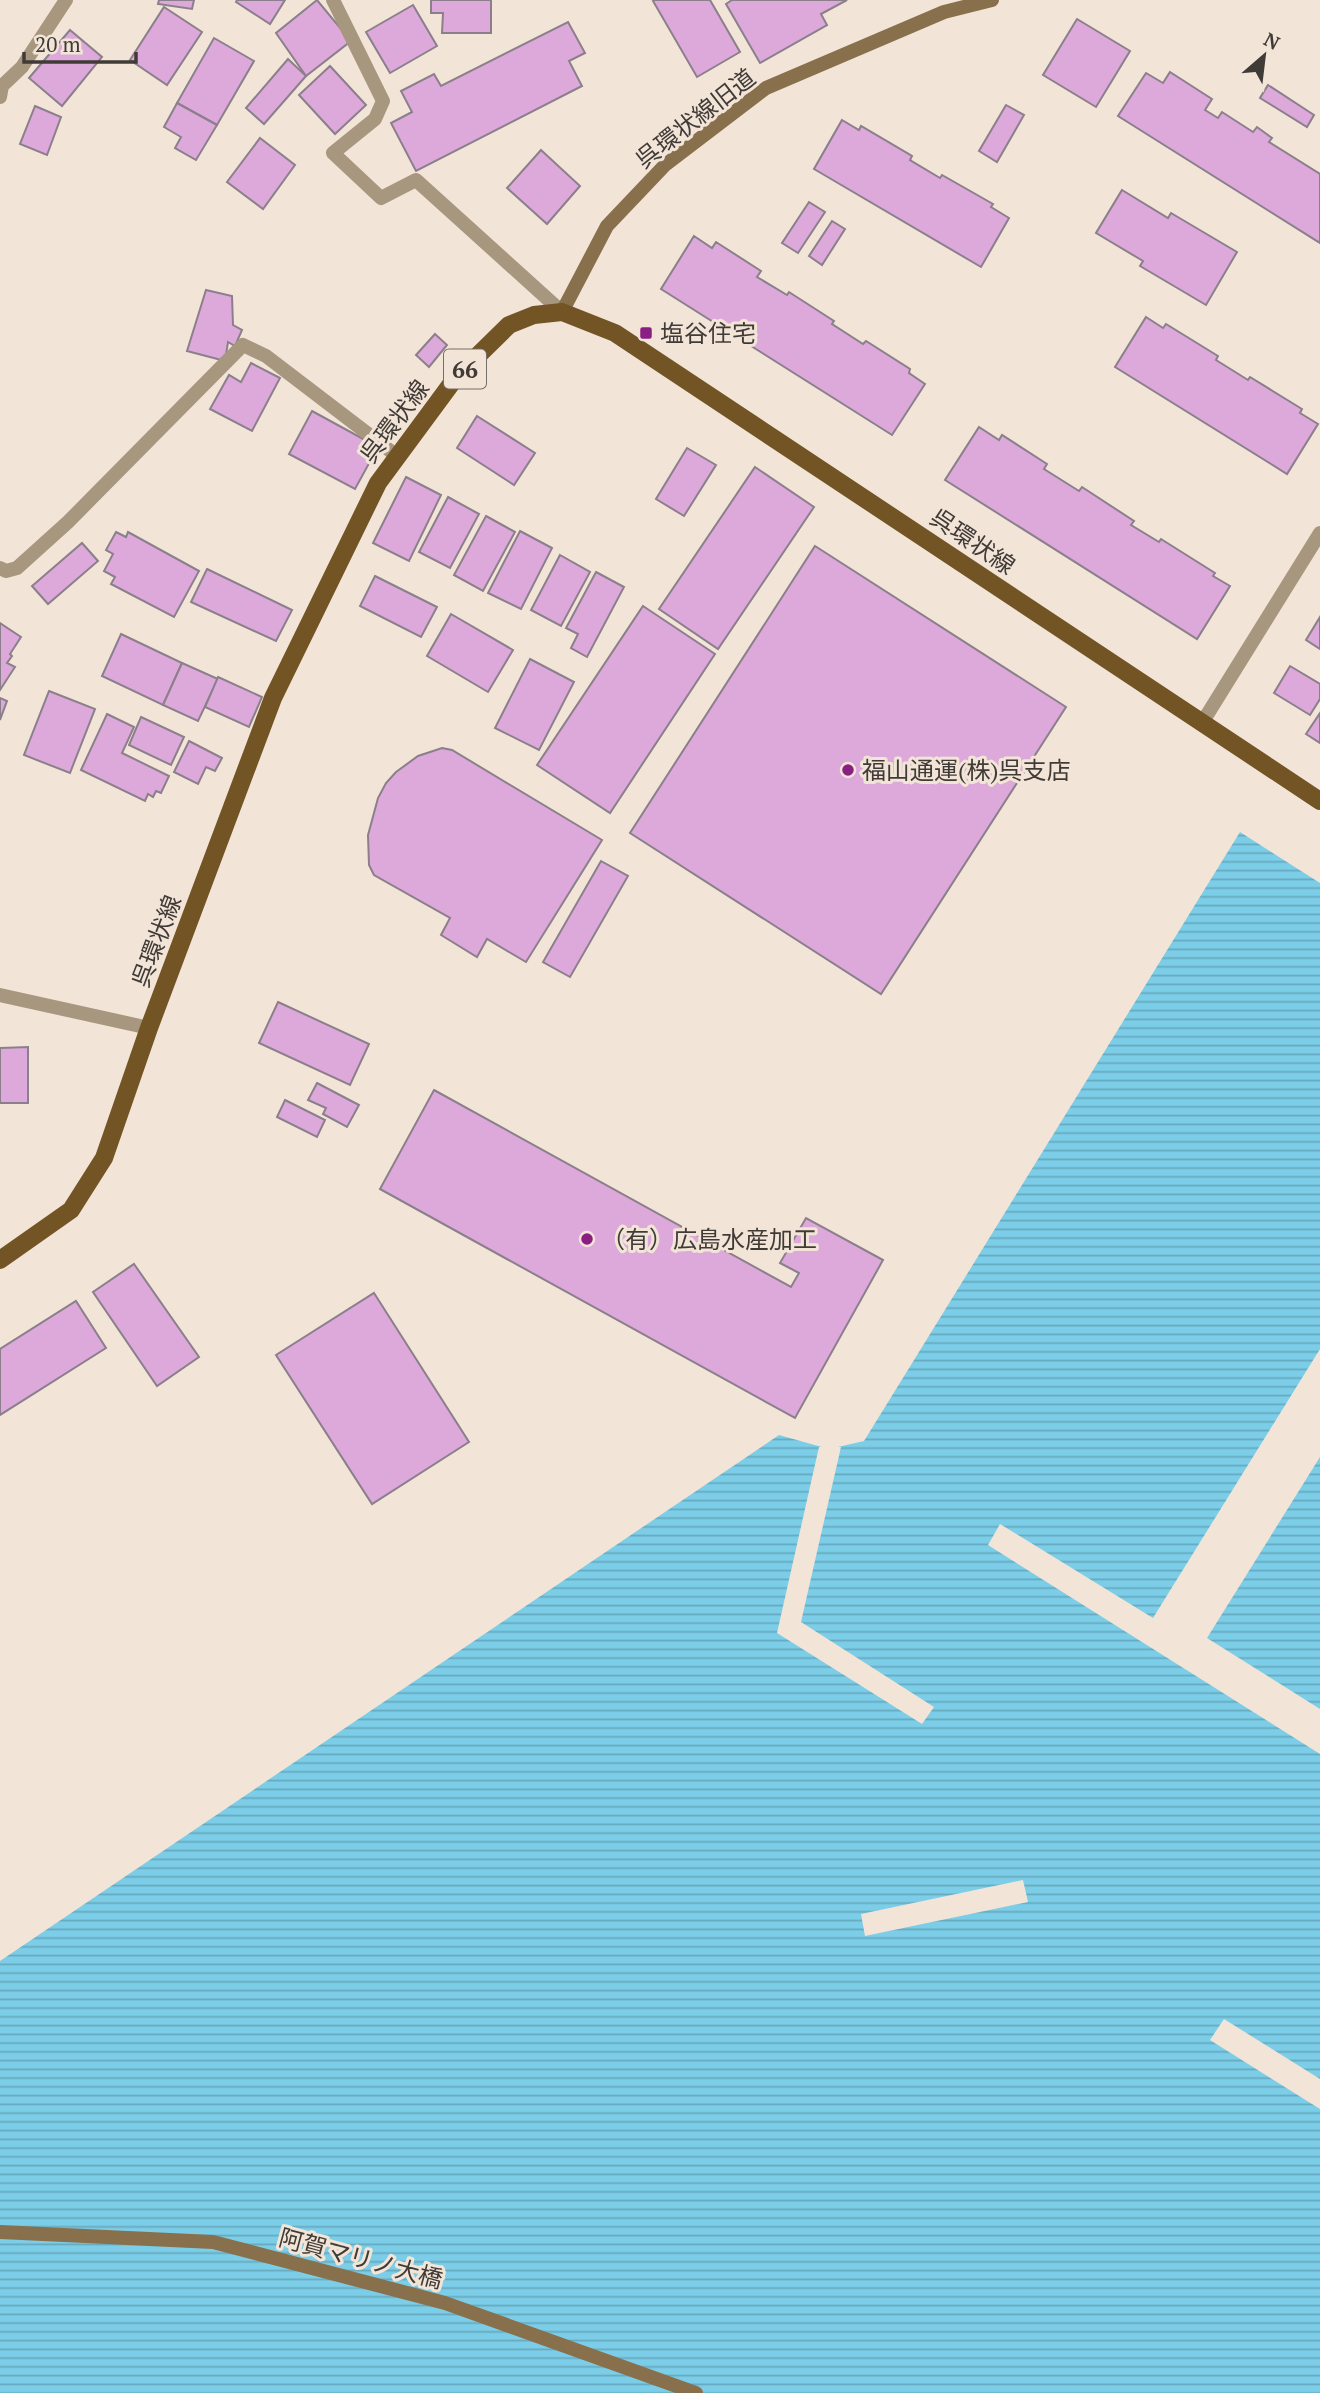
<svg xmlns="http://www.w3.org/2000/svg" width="1320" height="2393" font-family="'PT Serif','Noto Sans JP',serif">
<defs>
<pattern id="water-rules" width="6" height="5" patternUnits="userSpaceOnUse" patternTransform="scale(1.75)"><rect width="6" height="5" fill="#7ccee8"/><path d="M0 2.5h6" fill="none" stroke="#67a8bd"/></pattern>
</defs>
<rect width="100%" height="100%" fill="#f2e5d8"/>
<!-- water -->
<path fill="url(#water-rules)" d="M1240,832L1320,883V2393H0V1961L779,1435L829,1449L864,1441Z"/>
<!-- pier -->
<g fill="#f2e5d8">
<path d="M1320,1349V1457L1207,1638L1320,1709V1754L988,1545L1000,1524L1153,1618Z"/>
<path d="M819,1447H841L801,1622L934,1707L922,1724L777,1633Z"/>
<path d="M1023,1880L1028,1902L865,1936L861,1914Z"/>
<path d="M1224,2019L1320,2079V2109L1210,2040Z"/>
</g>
<!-- building -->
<g fill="#dca9da" stroke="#8b7f8b" stroke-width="2">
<path d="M159,0H194L192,9L158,4Z"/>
<path d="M237,0H285L270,24L236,2Z"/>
<path d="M317,0L351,41L306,76L276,33Z"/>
<path d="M431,0H491V33H442L443,13H431Z"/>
<path d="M655,0H710L740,52L697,77L653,1Z"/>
<path d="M732,0H847L821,14L827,25L760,63L726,4Z"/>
<path d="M413,5L437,46L390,73L366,32Z"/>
<path d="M164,7L202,32L167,85L130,60Z"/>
<path d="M1077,19L1130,51L1096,107L1043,75Z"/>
<path d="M568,22L585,53L569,61L582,86L416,171L391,123L412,112L401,91L434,74L441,86Z"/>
<path d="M70,30L102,57L62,106L29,78Z"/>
<path d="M214,38L254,61L217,125L177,103Z"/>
<path d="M288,59L306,76L264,124L246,108Z"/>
<path d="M330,66L366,105L335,134L299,95Z"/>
<path d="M1170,72L1212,99L1205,110L1218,118L1222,112L1253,132L1257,127L1272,138L1269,142L1320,174V243L1118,116L1146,73L1163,83Z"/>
<path d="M1268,85L1314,115L1307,127L1260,98Z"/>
<path d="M177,103L217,125L196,160L175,148L181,137L164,127Z"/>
<path d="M1006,105L1024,115L997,162L979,151Z"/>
<path d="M35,106L61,117L47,155L20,144Z"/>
<path d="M842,120L859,130L861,126L912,156L910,160L940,178L942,175L993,204L991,207L1009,218L981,267L814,169Z"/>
<path d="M260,138L295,165L263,209L227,182Z"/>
<path d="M541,150L580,186L547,224L507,188Z"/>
<path d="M1122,190L1168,218L1171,213L1237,252L1206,305L1140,266L1143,261L1096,233Z"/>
<path d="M809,202L825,212L798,253L782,243Z"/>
<path d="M832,221L845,229L822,265L809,256Z"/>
<path d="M694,236L712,248L716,242L761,271L757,277L787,295L789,292L834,321L832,324L863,344L866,341L910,369L909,373L925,384L892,435L661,289Z"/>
<path d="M206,290L232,296L233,325L242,330L235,346L228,342L225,361L187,351Z"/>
<path d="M1146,317L1163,328L1166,324L1218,356L1216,360L1248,380L1250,377L1302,409L1300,413L1318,424L1287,474L1115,367Z"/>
<path d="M435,334L447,345L429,367L416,355Z"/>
<path d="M251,363L280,378L252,431L210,409L229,375L241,382Z"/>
<path d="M312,411L378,447L355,489L289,454Z"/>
<path d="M477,416L535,453L514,485L457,448Z"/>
<path d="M979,427L999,440L1002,435L1047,464L1044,469L1079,491L1082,487L1134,521L1131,525L1159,542L1161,539L1215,573L1213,576L1230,586L1197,639L945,480Z"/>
<path d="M687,448L716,465L684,516L656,499Z"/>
<path d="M755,467L814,507L718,649L659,609Z"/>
<path d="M406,477L441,495L409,561L373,543Z"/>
<path d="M448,497L479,514L450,568L419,552Z"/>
<path d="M486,516L515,532L483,591L454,575Z"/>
<path d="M520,531L552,548L521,609L488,593Z"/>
<path d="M116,532L126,537L128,532L199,571L174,617L111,584L115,577L104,571L113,554L106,550Z"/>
<path d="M82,543L98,561L48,604L32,586Z"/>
<path d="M815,546L1066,707L881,994L630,833Z"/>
<path d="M560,555L590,572L561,626L531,610Z"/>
<path d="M207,569L292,610L276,641L191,602Z"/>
<path d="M596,572L624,587L587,657L571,648L578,634L566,628Z"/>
<path d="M375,576L437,607L421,637L360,606Z"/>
<path d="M643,606L715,654L610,813L537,765Z"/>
<path d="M451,614L513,650L488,692L427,656Z"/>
<path d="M1320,617V649L1306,640Z"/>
<path d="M0,623L21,637L10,654L12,656L7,663L15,667L0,690Z"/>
<path d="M121,634L182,663L163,705L102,676Z"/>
<path d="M530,659L574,682L539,750L495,728Z"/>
<path d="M182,663L218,679L198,721L163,705Z"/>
<path d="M1290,666L1320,684V699L1310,715L1274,693Z"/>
<path d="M218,677L262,697L249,727L205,707Z"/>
<path d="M49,691L95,709L70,773L24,755Z"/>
<path d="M0,698L7,701L0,720Z"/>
<path d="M1320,713V743L1306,734Z"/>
<path d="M107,714L134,727L122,753L169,776L161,793L156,791L153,797L148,794L145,801L81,770Z"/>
<path d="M141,717L184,737L171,765L129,745Z"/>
<path d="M189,741L222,758L215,771L206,767L198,784L174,772Z"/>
<path d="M442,748L452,750L602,840L526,962L487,939L477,957L441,935L450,918L374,875L369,865L368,835L378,798L386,783L396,772L418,756Z"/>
<path d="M601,861L628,876L570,977L543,962Z"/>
<path d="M278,1002L369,1044L350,1085L259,1043Z"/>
<path d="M28,1047V1103H0V1048Z"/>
<path d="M317,1083L359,1105L347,1127L323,1114L326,1108L308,1100Z"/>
<path d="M434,1090L791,1287L799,1273L780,1263L806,1218L883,1260L795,1418L380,1189Z"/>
<path d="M285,1100L325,1120L317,1137L277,1117Z"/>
<path d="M134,1264L199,1357L157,1386L93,1292Z"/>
<path d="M374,1293L469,1442L372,1504L276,1355Z"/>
<path d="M76,1301L106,1348L0,1415V1349Z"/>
</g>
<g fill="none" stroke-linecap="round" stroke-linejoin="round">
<!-- street -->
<g stroke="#a8977f" stroke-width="14">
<path d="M333,0L383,101L375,119L333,153L381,198L416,180L562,312"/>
<path d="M0,97L2,86L22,67L66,0"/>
<path d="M0,568L6,571L17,568L68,522L243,345L266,356L397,456"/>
<path d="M1202,723L1320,533"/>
<path d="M0,995L149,1028"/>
</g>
<!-- secondary -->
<g stroke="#89704c" stroke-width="14">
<path d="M562,312L607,226L665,165L766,88L944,12L992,0"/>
<path d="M0,2232L213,2242L445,2303L696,2393"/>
</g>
<!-- primary -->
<path stroke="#725425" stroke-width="18" d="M0,1260L71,1210L104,1158L149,1028L273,698L378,483L457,376L509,325L534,315L562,312L615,333L1320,801"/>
</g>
<!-- markers -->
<g fill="#8a1e83" stroke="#f2e5d8" stroke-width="2.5">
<rect x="639" y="326" width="14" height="14" rx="3.5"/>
<circle cx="848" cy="770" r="7"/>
<circle cx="587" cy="1239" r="7"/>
</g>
<g text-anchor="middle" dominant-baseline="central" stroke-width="6" stroke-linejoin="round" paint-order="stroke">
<!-- shield labels -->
<rect fill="#f2e5d8" stroke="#766e67" stroke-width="2" x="444" y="349.5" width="42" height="39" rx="5"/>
<g font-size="23" font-weight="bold" fill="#413b37">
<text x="465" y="369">66</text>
</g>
<!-- street labels -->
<g font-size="24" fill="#413b37" stroke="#f2e5d8">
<text transform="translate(695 118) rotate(-38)">呉環状線旧道</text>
<text transform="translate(394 421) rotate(-53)">呉環状線</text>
<text transform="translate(973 541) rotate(34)">呉環状線</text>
<text transform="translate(156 941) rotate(-69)">呉環状線</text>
<text transform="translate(361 2258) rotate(15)">阿賀マリノ大橋</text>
</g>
<!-- poi labels -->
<g font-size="24" fill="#413b37" stroke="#f2e5d8" text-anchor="start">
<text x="660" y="333">塩谷住宅</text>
<text x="862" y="770">福山通運(株)呉支店</text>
<text x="601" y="1239">（有）広島水産加工</text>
</g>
</g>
<!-- north arrow -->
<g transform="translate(1264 56) rotate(28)" stroke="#f2e5d8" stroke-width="5" paint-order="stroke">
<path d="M0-5L12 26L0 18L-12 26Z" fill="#413b37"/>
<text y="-10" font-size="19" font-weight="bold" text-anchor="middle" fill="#413b37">N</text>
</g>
<!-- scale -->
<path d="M24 52v10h112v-10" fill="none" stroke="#413b37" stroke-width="3.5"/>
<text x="35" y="52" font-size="21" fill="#413b37" stroke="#f2e5d8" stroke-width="5" paint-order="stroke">20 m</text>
</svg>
